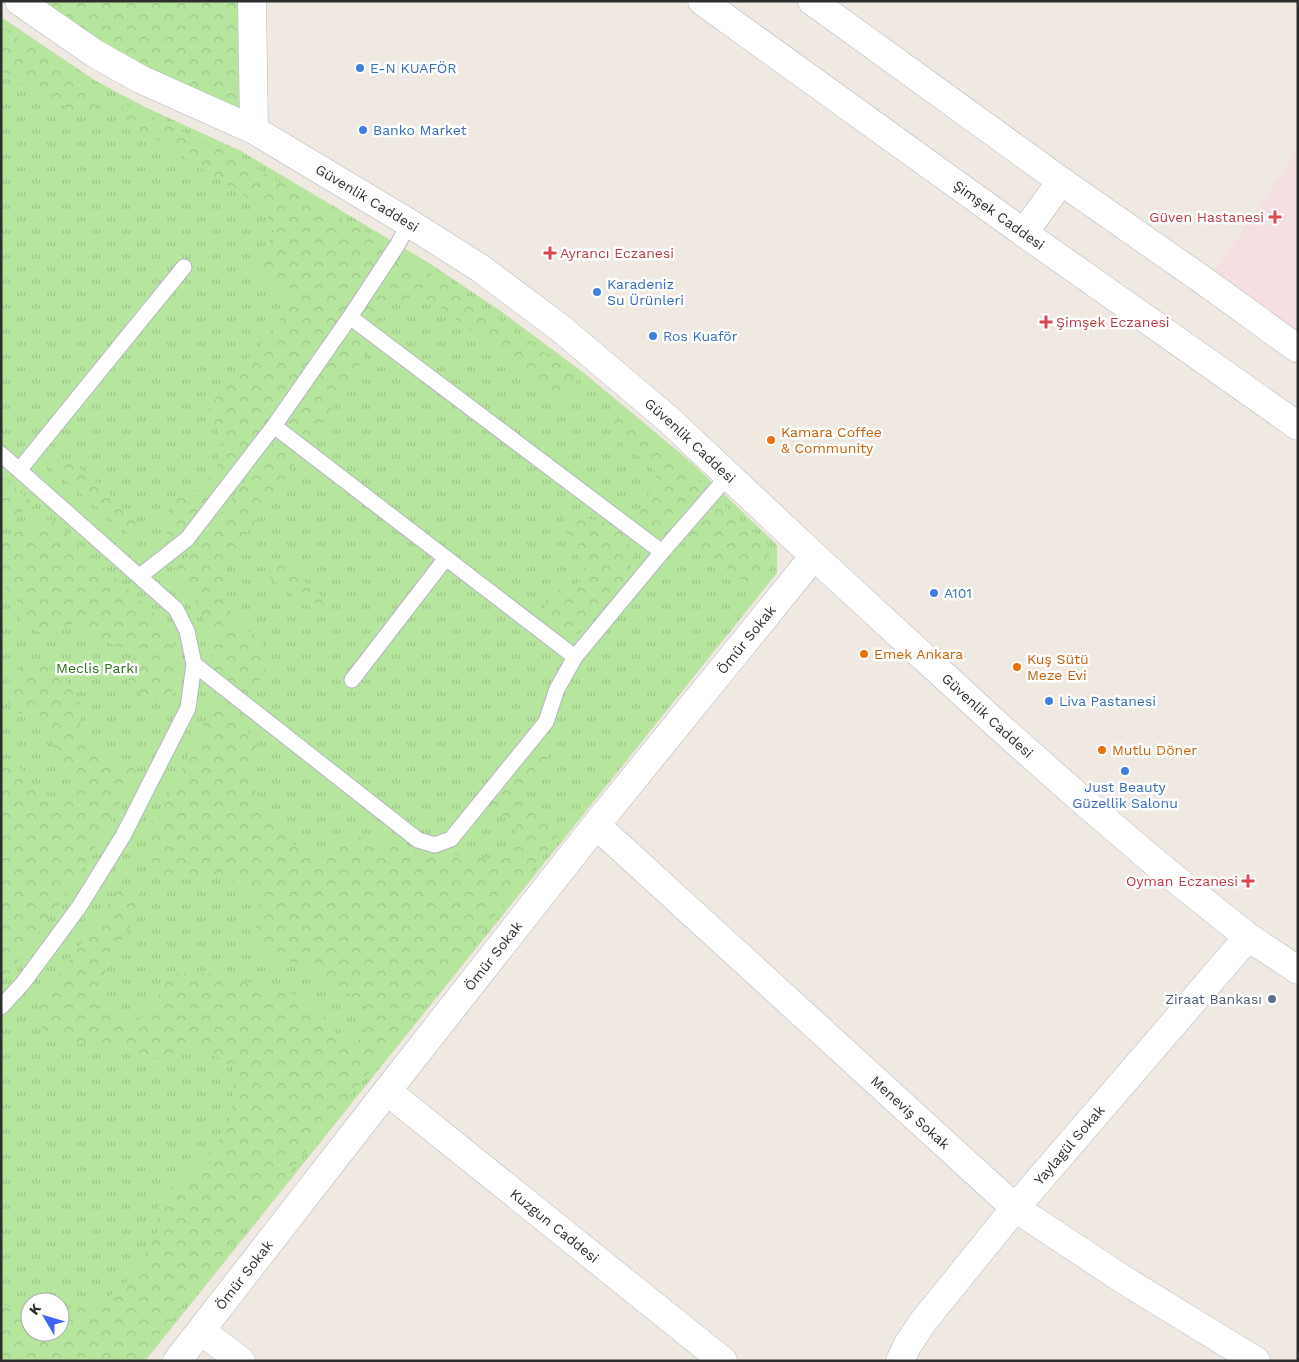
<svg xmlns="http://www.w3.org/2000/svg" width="1299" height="1362" font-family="'Work Sans',sans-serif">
<defs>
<pattern id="grass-tufts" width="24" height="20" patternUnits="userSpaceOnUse" patternTransform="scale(1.25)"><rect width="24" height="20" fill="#b6e59e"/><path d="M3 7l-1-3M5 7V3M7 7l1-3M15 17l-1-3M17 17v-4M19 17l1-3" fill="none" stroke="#9dc588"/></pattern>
<pattern id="forest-crowns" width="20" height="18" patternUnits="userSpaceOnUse" patternTransform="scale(1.25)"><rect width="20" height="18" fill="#b6e59e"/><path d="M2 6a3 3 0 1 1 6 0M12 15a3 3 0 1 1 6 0" fill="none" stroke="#9dc588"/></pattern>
</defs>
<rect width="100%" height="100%" fill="#efe9e1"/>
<!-- medical -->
<path fill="#f5dfe0" d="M1298,150V349L1207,283Z"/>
<!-- grass -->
<path fill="url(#grass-tufts)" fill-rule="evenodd" d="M1,17L96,81L145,107L241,151L429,263L502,312L584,373L691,462L777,545V573L145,1361H1ZM30,1302H60V1332H30Z"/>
<!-- forest -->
<g fill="url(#forest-crowns)">
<path d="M19,1H252L254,130Z"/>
<path d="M1,27L102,95L98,110L76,114L52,99L24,86L14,77L1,72Z"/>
<path d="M123,103L238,158L391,246L270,422L182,535L169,543L164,521L174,497L200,489L216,471L222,441L208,408L293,304L254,269L253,263L266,250L274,230L264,208L216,178L154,137L134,132L119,118Z"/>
<path d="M397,260L423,269L497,318L577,377L575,391L561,400L437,305L412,297L393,305L375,326L362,315Z"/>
<path d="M353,325L374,342L311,441L287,422Z"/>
<path d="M621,415L633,423L687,467L707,490L670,536L657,537L637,521L646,497L657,486L655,472L646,461L619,442L609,428Z"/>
<path d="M276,439L298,459L232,556L226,576L227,606L240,625L257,637L263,644L264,660L266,671L248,695L239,691L215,673L210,632L193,596L171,573L196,547Z"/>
<path d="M57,459L81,469L110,494L135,521L138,542L48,466Z"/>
<path d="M1,476L35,505L27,511L1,519Z"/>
<path d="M718,499L769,547V570L756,589L685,540Z"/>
<path d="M564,518H585L612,524L624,534L634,553L629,576L593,620L574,634L561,630L545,613L547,594L567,588L584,579V563L576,554L579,542L566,533Z"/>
<path d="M50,519L161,619L171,636L176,664L171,701C146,702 145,700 128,682L135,658L125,648L102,641L91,631L79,624H69L58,634L42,633L28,628L21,620L16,596L1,585V536L40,526Z"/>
<path d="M276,558H286L296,565L297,576L316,590L324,603L319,609L307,606L270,578L267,567Z"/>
<path d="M38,663L56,669L76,692L82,711L80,725L85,741L99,755L138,768L108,826L65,896L14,967L1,982V763L15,765L26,773L35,786L57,801L71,798L78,786L72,772L58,759L45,720L37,714H21L11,708L4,691L14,671Z"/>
<path d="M214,687L249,716L248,731L258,749L248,767L257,794L294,845L316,860L323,863L341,843L363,837L434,855L445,854L492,859L516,839V825L504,816L491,815L484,813L482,805L535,741L551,752L517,794L563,831L138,1361H1V1303L19,1311L30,1312V1332H60V1314L97,1303L123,1287L143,1260L157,1232L158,1208L166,1191L201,1165L229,1125L234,1086L233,1067L219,1058L193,1048L164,1057L146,1060L124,1049L93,1044L72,1043L48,1032L40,1026L38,1001L49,989L123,883L140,892L149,903L125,934L99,983L98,1007L133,1025L153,1005L172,973H216L295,995L319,1011L328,1026L344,1039L356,1044L366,1027L368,1015L362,1004L332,982L301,964L274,959L256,945L255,927L260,907L243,885L211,874L165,884L155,872L147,841L208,716Z"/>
</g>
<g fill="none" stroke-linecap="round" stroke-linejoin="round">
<!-- lane casing -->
<g stroke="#b4b7c1" stroke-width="17">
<g id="lane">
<path d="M350,317L662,552"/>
<path d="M274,426L575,657"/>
<path d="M1,454L176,609L187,631L194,664L188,708L123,836L79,907L23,983L1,1007"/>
<path d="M20,469L184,267"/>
<path d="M140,576L187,539L274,426L350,317L398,244L409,223"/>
<path d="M194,664L418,840L435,845L451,839L546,722L557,689L575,657L662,552L728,476"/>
<path d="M352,680L446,558"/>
</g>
</g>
<!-- street casing -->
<g stroke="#b4b7c1" stroke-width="29">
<g id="street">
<path d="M252,1L254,130"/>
<path id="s1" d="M702,1L1024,233L1298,426"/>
<path d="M812,1L1061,181L1207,283L1298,349"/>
<path d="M1024,233L1061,181"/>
<path id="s2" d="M596,825L1015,1208L1124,1280L1256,1361"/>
<path id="s3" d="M387,1091L723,1361"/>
<path d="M201,1331L241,1361"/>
<path id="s4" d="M177,1361L387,1091L596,825L814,556"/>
<path id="s5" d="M900,1361L907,1346L922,1323L1015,1208L1248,937"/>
</g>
</g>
<!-- secondary casing -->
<g stroke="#b4b7c1" stroke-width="29">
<g id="secondary">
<path id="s6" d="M19,1L94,53L140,79L254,130L409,223L480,268L559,327L668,419L814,556L1003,730L1082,800L1158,865L1248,937L1298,970"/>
</g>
</g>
<!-- lane -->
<use href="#lane" stroke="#fff" stroke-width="15"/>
<!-- street -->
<use href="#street" stroke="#fff" stroke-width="28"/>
<!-- secondary -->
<use href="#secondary" stroke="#fff" stroke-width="28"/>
</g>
<!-- markers -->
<g fill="#3f7fe0" stroke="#fff" stroke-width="2">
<circle cx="360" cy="68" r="5"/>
<circle cx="363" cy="130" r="5"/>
<circle cx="597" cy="292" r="5"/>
<circle cx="653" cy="336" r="5"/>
<circle cx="934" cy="593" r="5"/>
<circle cx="1049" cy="701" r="5"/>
<circle cx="1125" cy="771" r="5"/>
</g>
<g fill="#e0444e" stroke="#fff" stroke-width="2">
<path d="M1272.5 209.5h5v5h5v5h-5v5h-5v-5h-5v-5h5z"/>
<path d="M547.5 245.5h5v5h5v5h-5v5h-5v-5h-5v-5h5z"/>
<path d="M1043.5 314.5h5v5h5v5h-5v5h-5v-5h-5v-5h5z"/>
<path d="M1245.5 873.5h5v5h5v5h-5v5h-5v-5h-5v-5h5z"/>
</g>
<g fill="#e8710a" stroke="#fff" stroke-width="2">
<circle cx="771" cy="440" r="5"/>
<circle cx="864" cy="654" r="5"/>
<circle cx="1017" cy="667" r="5"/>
<circle cx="1102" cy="750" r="5"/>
</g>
<circle fill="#5c6f8a" stroke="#fff" stroke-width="2" cx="1272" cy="999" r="5"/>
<g text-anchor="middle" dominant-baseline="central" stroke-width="5" stroke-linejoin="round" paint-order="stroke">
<!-- shop labels -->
<g font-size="14" fill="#366cbe" stroke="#fff" text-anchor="start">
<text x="370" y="68">E-N KUAFÖR</text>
<text x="373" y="130">Banko Market</text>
<text x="607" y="284">Karadeniz<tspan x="607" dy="16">Su Ürünleri</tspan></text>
<text x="663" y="336">Ros Kuaför</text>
<text x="944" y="593">A101</text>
<text x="1059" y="701">Liva Pastanesi</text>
<text x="1125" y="787" text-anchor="middle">Just Beauty<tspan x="1125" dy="16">Güzellik Salonu</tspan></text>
</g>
<!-- street labels -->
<g font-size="14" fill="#2e2e2e" stroke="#fff">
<text stroke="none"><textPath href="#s6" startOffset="401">Güvenlik Caddesi</textPath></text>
<text stroke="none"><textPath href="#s1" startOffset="366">Şimşek Caddesi</textPath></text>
<text stroke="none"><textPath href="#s6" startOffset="806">Güvenlik Caddesi</textPath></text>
<text stroke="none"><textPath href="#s4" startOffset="919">Ömür Sokak</textPath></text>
<text stroke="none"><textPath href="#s6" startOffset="1211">Güvenlik Caddesi</textPath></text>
<text stroke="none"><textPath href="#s4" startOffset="514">Ömür Sokak</textPath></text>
<text stroke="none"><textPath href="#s2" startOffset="426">Meneviş Sokak</textPath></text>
<text stroke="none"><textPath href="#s5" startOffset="275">Yaylagül Sokak</textPath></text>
<text stroke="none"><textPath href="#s3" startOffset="215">Kuzgun Caddesi</textPath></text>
<text stroke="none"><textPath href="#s4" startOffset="109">Ömür Sokak</textPath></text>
</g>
<!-- health labels -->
<g font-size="14" fill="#be3a42" stroke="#fff" text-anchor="end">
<text x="1264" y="217">Güven Hastanesi</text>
<text x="560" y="253" text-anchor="start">Ayrancı Eczanesi</text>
<text x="1056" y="322" text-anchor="start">Şimşek Eczanesi</text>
<text x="1238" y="881">Oyman Eczanesi</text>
</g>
<!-- food labels -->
<g font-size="14" fill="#c56008" stroke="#fff" text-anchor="start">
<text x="781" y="432">Kamara Coffee<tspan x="781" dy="16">&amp; Community</tspan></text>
<text x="874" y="654">Emek Ankara</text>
<text x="1027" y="659">Kuş Sütü<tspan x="1027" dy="16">Meze Evi</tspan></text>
<text x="1112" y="750">Mutlu Döner</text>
</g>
<!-- park labels -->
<g font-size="14" fill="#2c6e1b" stroke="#fff">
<text x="97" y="668">Meclis Parkı</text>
</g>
<!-- service labels -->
<g font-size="14" fill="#4e5e75" stroke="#fff" text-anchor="end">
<text x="1262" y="999">Ziraat Bankası</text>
</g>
</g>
<!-- border -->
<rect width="1299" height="1362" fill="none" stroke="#2e2e2e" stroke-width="5"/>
<!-- north arrow -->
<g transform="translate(45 1317) rotate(308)"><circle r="24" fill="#ffffff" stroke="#ababab"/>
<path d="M0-4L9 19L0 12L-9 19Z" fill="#4264fb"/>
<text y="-8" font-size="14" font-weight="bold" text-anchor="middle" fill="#2e2e2e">K</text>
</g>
</svg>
